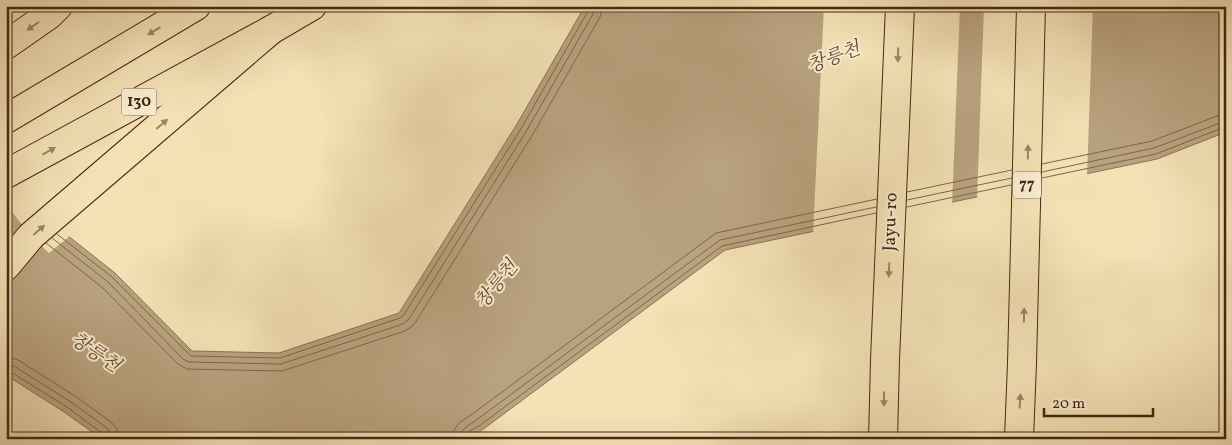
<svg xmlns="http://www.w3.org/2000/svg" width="1232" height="445" font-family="Vollkorn,'Noto Serif KR',serif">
<rect width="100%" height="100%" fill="#f4e1b6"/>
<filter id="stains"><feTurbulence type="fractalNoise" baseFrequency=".004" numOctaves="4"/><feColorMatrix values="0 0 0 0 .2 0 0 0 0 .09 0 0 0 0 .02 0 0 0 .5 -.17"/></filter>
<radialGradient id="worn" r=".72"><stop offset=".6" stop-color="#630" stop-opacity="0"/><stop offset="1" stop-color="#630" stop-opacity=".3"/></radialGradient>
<!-- water -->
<path fill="#b9a27f" stroke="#8b7154" d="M585,6H1226V132L1157,159L725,250L482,430L468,439H102L64,412L6,375V187L115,273L192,351L279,353L399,313L517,124Z"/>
<!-- pier -->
<g fill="#f4e1b6">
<path d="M824,6H960L952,205L813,234Z"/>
<path d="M984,6H1093L1087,176L977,199Z"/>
<path d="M6,184L8,185L71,235L49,253L31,236L8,207L6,208Z"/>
</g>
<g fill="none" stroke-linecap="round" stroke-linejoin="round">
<!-- shore -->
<g stroke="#80654a" stroke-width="1">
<path d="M1042,164L1152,141L1217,116L1226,114"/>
<path d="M1042,172L1154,148L1220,123L1226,122"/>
<path d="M1042,178L1156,154L1222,128H1226"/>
<path d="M907,192L1012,170"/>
<path d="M907,200L1012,178"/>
<path d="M907,207L1011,185"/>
<path d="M57,234L112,277L191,356L280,358L400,318L403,316L522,127L588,11L589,6"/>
<path d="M52,238L108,282L183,359L189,362L281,364L403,324L409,319L527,130L593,14L595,6"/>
<path d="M46,243L103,288L178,364L187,369L282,371L405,331L410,328L415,323L533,134L600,17L603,6"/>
<path d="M6,357L12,358L18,360L75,396L111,422L117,429L118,439"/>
<path d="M6,365L14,366L71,402L107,428L110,434L111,439"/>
<path d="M6,371L11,372L67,407L102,433L104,436L105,439"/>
<path d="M452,439C453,426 461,421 471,415L716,233L877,199"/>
<path d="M460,439C460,429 468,426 475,421L720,240L876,207"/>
<path d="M466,439C466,432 473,429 479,426L722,246L876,213"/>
</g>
<!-- highway casing -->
<g stroke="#472814" stroke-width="30">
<g id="highway">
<path d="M6,45L49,15L58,6"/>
<path d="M6,119L196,6"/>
<path d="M6,174L271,30L312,6"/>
<path d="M6,266L31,236L271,30"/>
<path d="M883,439L885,360L900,6"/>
<path d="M1019,439L1022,363L1031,6"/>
</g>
</g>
<!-- highway -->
<use href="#highway" stroke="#f4e1b6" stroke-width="28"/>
</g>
<!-- one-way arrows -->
<defs><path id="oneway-solid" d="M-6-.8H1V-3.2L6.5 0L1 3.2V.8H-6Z" transform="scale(1.25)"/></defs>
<g fill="#9e8465">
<use href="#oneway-solid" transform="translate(33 26) rotate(145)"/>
<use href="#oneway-solid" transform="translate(154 31) rotate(149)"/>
<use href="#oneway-solid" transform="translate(898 55) rotate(92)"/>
<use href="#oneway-solid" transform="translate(162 124) rotate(-41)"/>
<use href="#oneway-solid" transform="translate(49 151) rotate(-29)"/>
<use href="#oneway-solid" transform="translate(1028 152) rotate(-89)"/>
<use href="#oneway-solid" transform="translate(39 230) rotate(-41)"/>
<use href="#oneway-solid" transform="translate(889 270) rotate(92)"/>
<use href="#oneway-solid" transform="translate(1024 315) rotate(-89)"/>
<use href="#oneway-solid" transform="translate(884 399) rotate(91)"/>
<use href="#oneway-solid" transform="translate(1020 401) rotate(-87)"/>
</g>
<g text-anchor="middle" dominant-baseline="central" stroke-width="4" stroke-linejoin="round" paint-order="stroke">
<!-- shield labels -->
<g fill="#f8ecd0" stroke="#7c634c" stroke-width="1">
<rect x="121.5" y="88.5" width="35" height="27" rx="4"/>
<rect x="1013" y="171.5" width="28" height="27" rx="4"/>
</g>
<g font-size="16" font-weight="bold" fill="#472814">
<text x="139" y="102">130</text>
<text x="1027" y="185">77</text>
</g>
<!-- street labels -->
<g font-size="18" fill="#472814" stroke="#f8ecd0">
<text transform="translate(891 222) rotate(-88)">Jayu-ro</text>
</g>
<!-- water labels -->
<g font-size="19" font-style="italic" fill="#694d34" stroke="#f8ecd0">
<text transform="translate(834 58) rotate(-21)">창릉천</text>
<text transform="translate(497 285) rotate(-51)">창릉천</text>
<text transform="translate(95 353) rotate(34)">창릉천</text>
</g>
</g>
<!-- margin -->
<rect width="1232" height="445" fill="none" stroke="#f4e1b6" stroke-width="25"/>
<rect x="8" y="8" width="1217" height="430" fill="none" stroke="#472814" stroke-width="2.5"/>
<rect x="12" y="12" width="1207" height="420" fill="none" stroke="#472814"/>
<!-- scale -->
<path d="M1044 408v8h109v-8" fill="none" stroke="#472814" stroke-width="2.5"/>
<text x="1052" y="408" font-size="15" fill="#472814" stroke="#f8ecd0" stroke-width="4" paint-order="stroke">20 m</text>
<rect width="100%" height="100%" filter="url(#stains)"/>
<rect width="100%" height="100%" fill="url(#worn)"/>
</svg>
